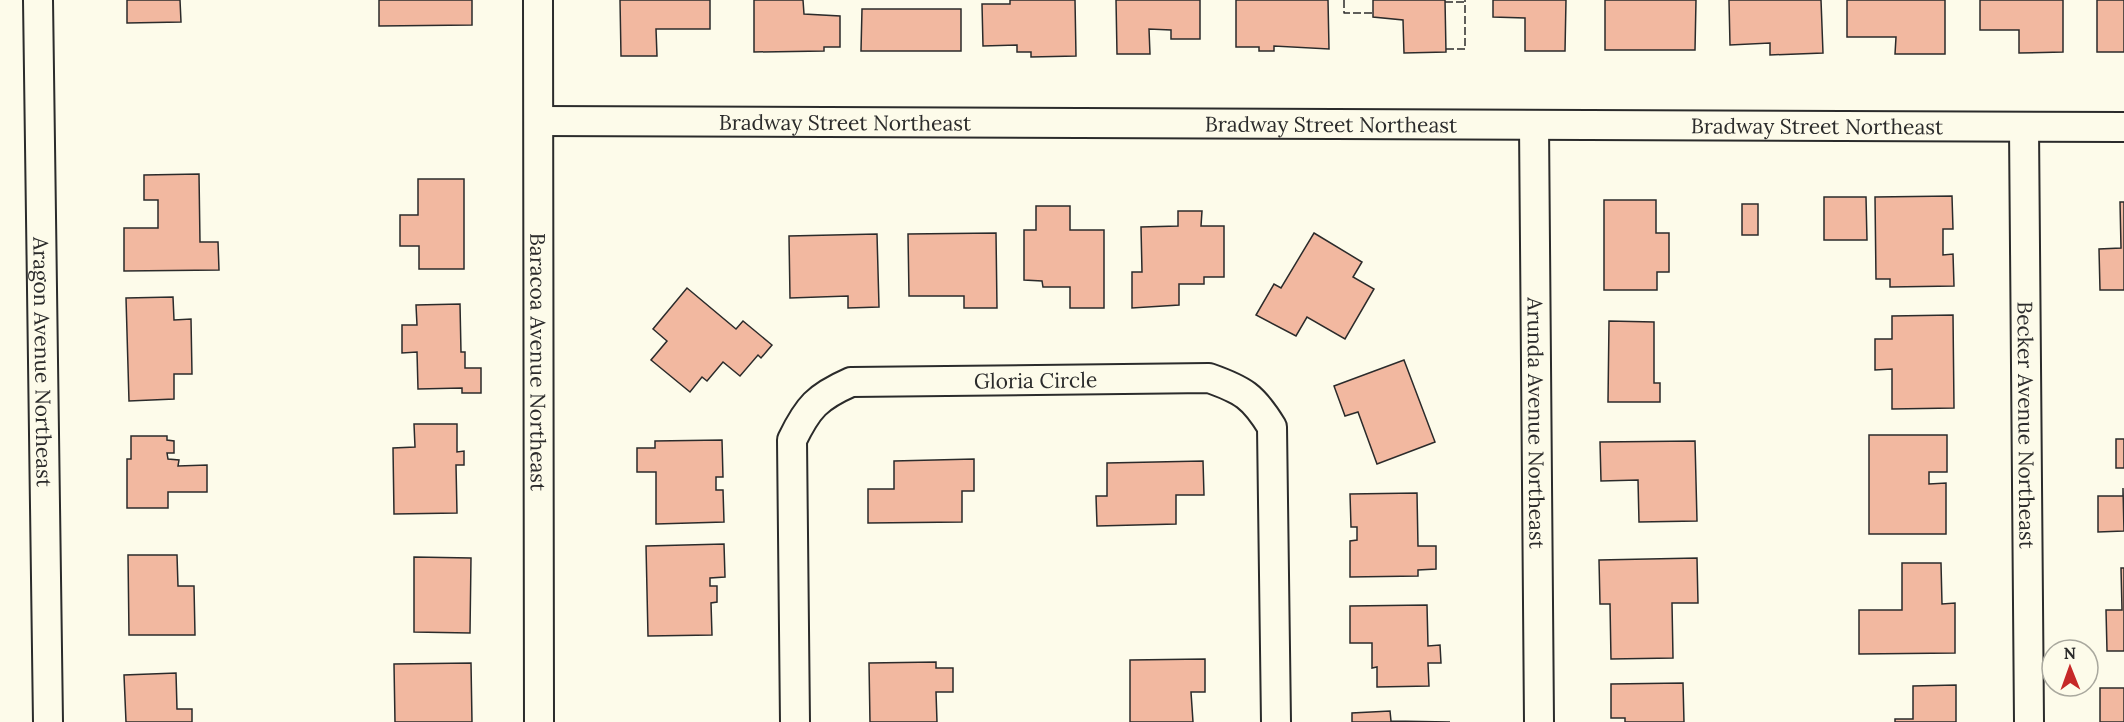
<svg xmlns="http://www.w3.org/2000/svg" width="2124" height="722" font-family="Lora,serif">
<rect width="100%" height="100%" fill="#fdfbea"/>
<!-- building -->
<g fill="#f2b8a0" stroke="#2b2b2b" stroke-width="1.5">
<path d="M127,0H180L181,22L127,23Z"/>
<path d="M379,0H472V25L379,26Z"/>
<path d="M620,0H710V29H656L657,56H621Z"/>
<path d="M754,0H803L804,14L840,16V47H824V51L754,52Z"/>
<path d="M1010,0H1075L1076,56L1031,57V52H1017V45L983,46L982,4H1010Z"/>
<path d="M1116,0H1200V39H1171V30L1149,29L1150,54H1117Z"/>
<path d="M1236,0H1328L1329,49L1274,46V51H1259V47H1236Z"/>
<path d="M1373,0H1445L1446,52L1404,53L1403,20L1373,17Z"/>
<path d="M1493,0H1566L1565,51H1525V18L1493,17Z"/>
<path d="M1605,0H1696L1695,50H1605Z"/>
<path d="M1729,0H1821L1823,53L1770,55V43L1730,45Z"/>
<path d="M1847,0H1945V54H1895L1896,37H1847Z"/>
<path d="M1980,0H2063V52L2019,53V30H1980Z"/>
<rect x="2097" y="0" width="27" height="52"/>
<path d="M862,9H961V51H861Z"/>
<path d="M199,174L200,242H218L219,270L124,271V228H158V200H144V175Z"/>
<path d="M418,179H464V269H419V246H400V215H418Z"/>
<path d="M1952,196L1953,229H1943V255L1953,254L1954,286L1890,287V279H1876L1875,197Z"/>
<path d="M1824,197H1866L1867,240H1824Z"/>
<path d="M1604,200H1656V233H1669V272H1657V290H1604Z"/>
<path d="M2120,202H2124V290H2100L2099,249L2121,248Z"/>
<rect x="1742" y="204" width="16" height="31"/>
<path d="M1036,206H1070V230H1104V308H1070V287H1043L1042,281L1024,280V230H1036Z"/>
<path d="M1178,211H1202L1201,226H1224V277H1204V284H1179V305L1132,308V272H1142L1141,227L1178,226Z"/>
<path d="M996,233L997,308H964V296H909L908,234Z"/>
<path d="M1314,233L1362,262L1353,277L1374,289L1345,339L1307,317L1296,336L1256,315L1274,284L1281,288Z"/>
<path d="M877,234L879,307L848,308V296L790,298L789,236Z"/>
<path d="M687,288L736,329L743,321L772,345L761,358L758,355L740,376L723,362L707,381L702,377L690,392L651,360L667,341L653,329Z"/>
<path d="M173,297L174,320L191,319L192,374H174V399L129,401L126,298Z"/>
<path d="M460,304L461,352H465V368H481V393H462V388L418,389L417,352L402,353V325H417L416,305Z"/>
<path d="M1953,315L1954,408L1892,409V369L1875,370V339H1892V316Z"/>
<path d="M1609,321L1654,322V383H1660V402H1608Z"/>
<path d="M1404,360L1435,442L1377,464L1358,412L1345,416L1334,386Z"/>
<path d="M414,424H457V452L464,451V465H456L457,513L394,514L393,448L415,447Z"/>
<path d="M1869,435H1947V472H1929V484L1946,483V534H1869Z"/>
<path d="M131,436H167V440L174,441V453H167L168,459L179,460L178,466L207,465V492H168V508H127V459H131Z"/>
<rect x="2116" y="439" width="8" height="29"/>
<path d="M722,440L723,477H716V490H723L724,522L656,524V472H637V448H655V441Z"/>
<path d="M1695,441L1697,521L1639,522L1638,480L1601,481L1600,442Z"/>
<path d="M974,459V491H962V522L868,523V489H894V461Z"/>
<path d="M1203,461L1204,495H1176V524L1097,526L1096,496H1107V463Z"/>
<path d="M2123,488L2124,531L2098,532V496H2123Z"/>
<path d="M1417,493L1418,546H1436V569L1418,570V576L1350,577V541L1357,540V527H1351L1350,494Z"/>
<path d="M724,544L725,577L710,578V586H717V602L711,603L712,635L648,636L646,546Z"/>
<path d="M128,555H177L178,586H194L195,635H129Z"/>
<path d="M414,557L471,558L470,633L414,632Z"/>
<path d="M1697,558L1698,603H1672L1673,658L1611,659L1610,604H1600L1599,560Z"/>
<path d="M1902,563H1941L1942,604L1955,603V653L1859,654V610H1902Z"/>
<path d="M2121,568H2124V651H2107L2106,610H2122Z"/>
<path d="M1427,605L1428,646L1440,645L1441,663H1428L1429,686L1377,687V667L1372,668V643H1350V606Z"/>
<path d="M1205,659V692H1191L1193,722H1130V660Z"/>
<path d="M936,662V668H953V692H936L937,722H870L869,663Z"/>
<path d="M471,663L472,722H395L394,664Z"/>
<path d="M176,673L177,709H192V722H126L124,675Z"/>
<path d="M1683,683L1684,722H1625V718H1611V684Z"/>
<path d="M1956,685V722H1895V719H1913V686Z"/>
<rect x="2100" y="688" width="24" height="34"/>
<path d="M1390,711L1391,721L1450,722H1352V713Z"/>
</g>
<g fill="none" stroke-linecap="round" stroke-linejoin="round">
<!-- minor casing -->
<g stroke="#2b2b2b" stroke-width="32">
<g id="minor">
<path id="s1" d="M38,0L48,722"/>
<path id="s2" d="M538,0L539,722"/>
<path id="s3" d="M539,121L2124,127"/>
<path id="s4" d="M1534,125L1539,722"/>
<path id="s5" d="M2024,128L2029,722"/>
<path id="s6" d="M795,722L792,440C808,407 817,397 851,382L1209,378C1243,390 1253,396 1272,427L1276,722"/>
</g>
</g>
<!-- minor -->
<use href="#minor" stroke="#fdfbea" stroke-width="28"/>
<!-- fence -->
<g stroke="#2b2b2b" stroke-width="1.5" stroke-dasharray="8 3" stroke-linecap="butt">
<path d="M1344,0V13H1373"/>
<path d="M1445,2H1465"/>
<path d="M1446,49H1465V0"/>
</g>
</g>
<g text-anchor="middle" dominant-baseline="central" stroke-width="4.5" stroke-linejoin="round" paint-order="stroke">
<!-- street labels -->
<g font-size="21" fill="#2b2b2b" stroke="#fdfbea">
<text stroke="none"><textPath href="#s3" startOffset="306">Bradway Street Northeast</textPath></text>
<text stroke="none"><textPath href="#s3" startOffset="792">Bradway Street Northeast</textPath></text>
<text stroke="none"><textPath href="#s3" startOffset="1278">Bradway Street Northeast</textPath></text>
<text stroke="none"><textPath href="#s1" startOffset="362">Aragon Avenue Northeast</textPath></text>
<text stroke="none"><textPath href="#s2" startOffset="362">Baracoa Avenue Northeast</textPath></text>
<text stroke="none"><textPath href="#s6" startOffset="552">Gloria Circle</textPath></text>
<text stroke="none"><textPath href="#s4" startOffset="298">Arunda Avenue Northeast</textPath></text>
<text stroke="none"><textPath href="#s5" startOffset="297">Becker Avenue Northeast</textPath></text>
</g>
</g>
<!-- north arrow -->
<g transform="translate(2070 668) rotate(359)"><circle r="28" fill="#fdfbea" stroke="#a9a89e" stroke-width="1.5"/>
<path d="M0-4.5L10 22L0 15L-10 22Z" fill="#c62828"/>
<text y="-9" font-size="16" font-weight="bold" text-anchor="middle" fill="#2b2b2b">N</text>
</g>
</svg>
